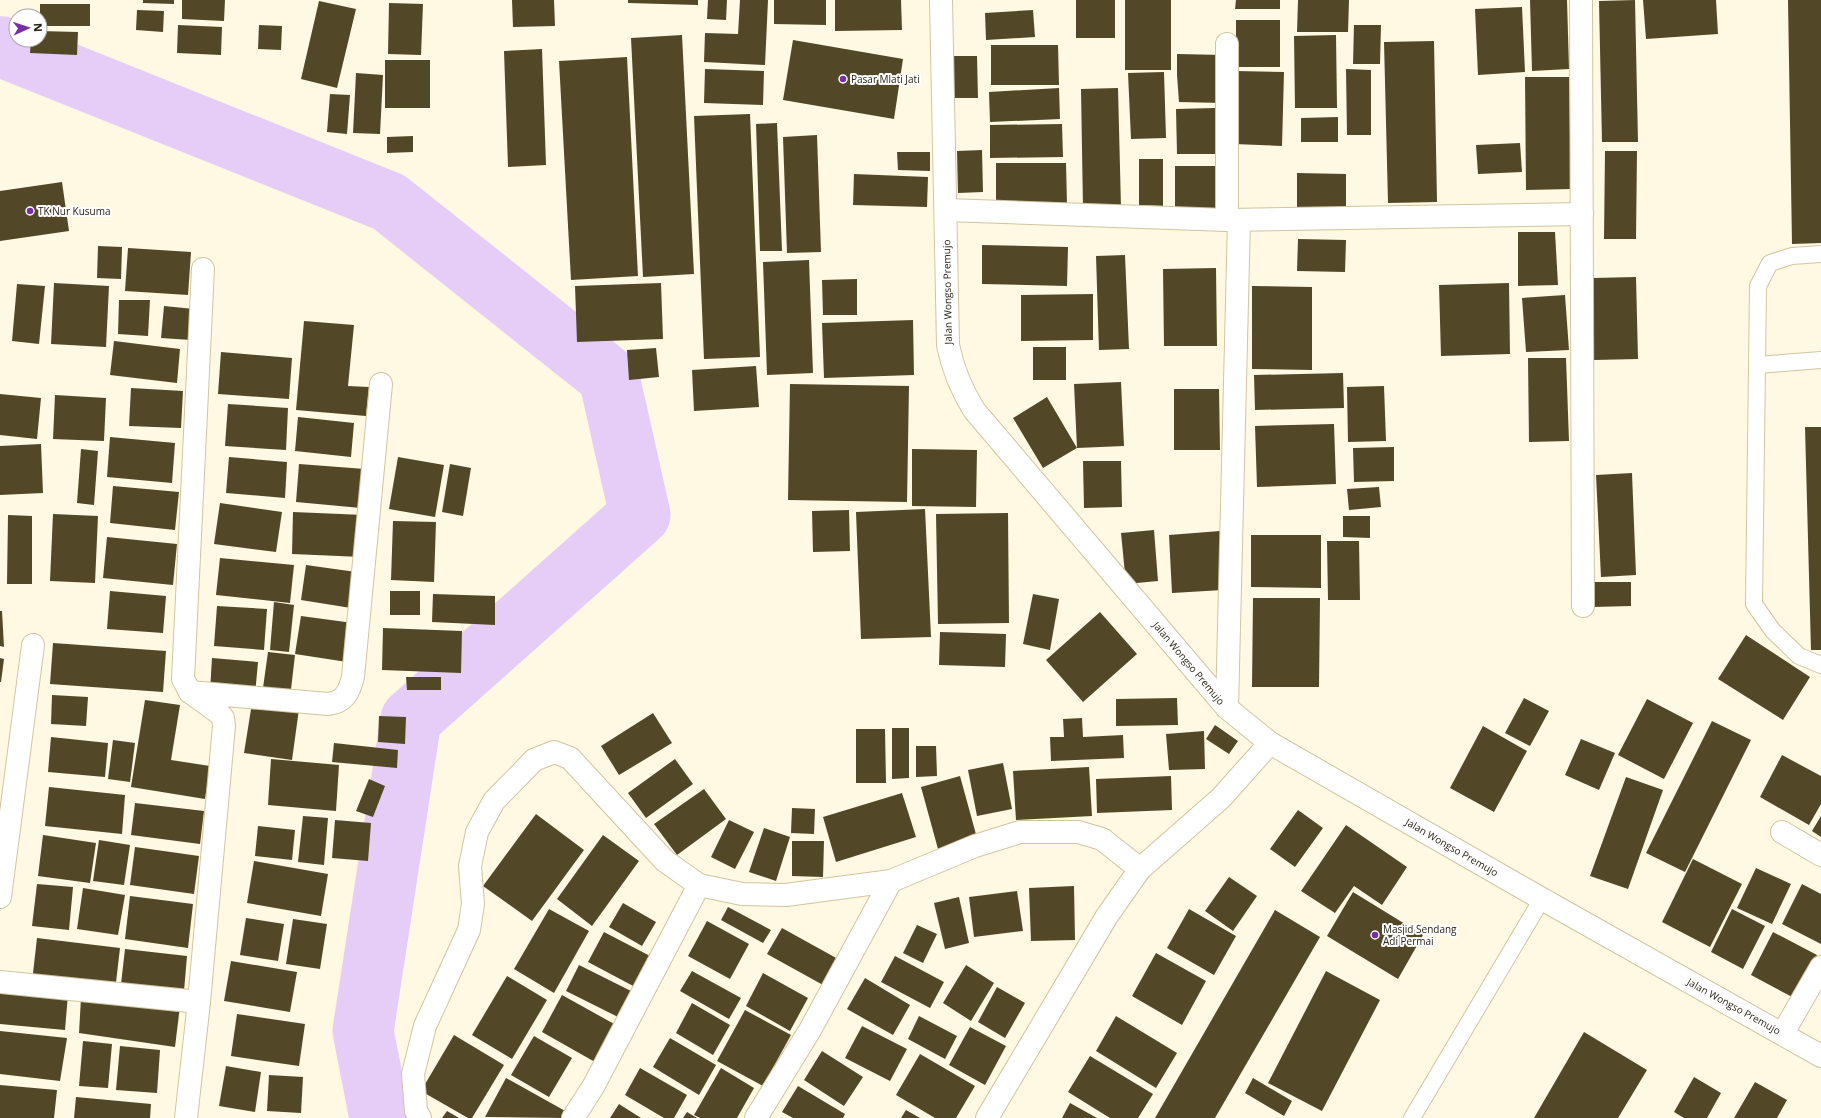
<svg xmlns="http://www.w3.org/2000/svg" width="1821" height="1118" font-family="'Open Sans',sans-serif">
<rect width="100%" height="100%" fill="#fff8e2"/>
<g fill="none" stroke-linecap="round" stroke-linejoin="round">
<!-- river -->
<path stroke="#e5cdf8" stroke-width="61" d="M0,48L2,47L389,202L609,377L640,515L411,719L363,1031L380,1118"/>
</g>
<!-- building -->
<g fill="#524828">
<path d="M143,0H174V4L143,3Z"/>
<path d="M182,0H225L224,21L182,19Z"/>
<path d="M512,0H554L555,26L513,27Z"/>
<path d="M628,0H698V5L628,3Z"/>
<path d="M708,0H727L726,20L707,19Z"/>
<path d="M740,0H768L765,65L704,62L705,33L738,34Z"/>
<path d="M774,0H826V25L774,24Z"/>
<path d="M835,0H901L902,30L835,31Z"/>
<rect x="1076" y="0" width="39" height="38"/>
<rect x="1125" y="0" width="46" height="70"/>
<path d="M1236,0H1280V9H1235Z"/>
<path d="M1298,0H1349L1348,32H1297Z"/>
<path d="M1530,0H1567L1569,69L1532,71Z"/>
<path d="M1635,0L1638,142H1602L1599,1Z"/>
<path d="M1643,0H1716L1718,34L1646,39Z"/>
<path d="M1788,0H1821V243L1792,244Z"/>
<path d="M319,1L356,9L337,88L301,79Z"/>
<path d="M389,3L423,4L421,55L388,54Z"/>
<rect x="40" y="4" width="50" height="22"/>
<path d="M1522,7L1525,72L1478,75L1475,9Z"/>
<path d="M137,10L164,11L163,32L136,30Z"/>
<path d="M1033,10L1035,37L986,40L985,13Z"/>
<rect x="1236" y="20" width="44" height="47"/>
<path d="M178,25L222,27L221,55L177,53Z"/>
<path d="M259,25L282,26L281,50L258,49Z"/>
<path d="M1354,25H1381L1380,64H1353Z"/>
<path d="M40,31L78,32L77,55L30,53L31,40H40Z"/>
<path d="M682,35L694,274L643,277L631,38Z"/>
<path d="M1336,35L1337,108H1295L1294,36Z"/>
<path d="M793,40L903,59L894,119L783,100Z"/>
<path d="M1434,41L1437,202L1388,203L1384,42Z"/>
<path d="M991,45H1058L1059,85H991Z"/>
<path d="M542,49L546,165L508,167L504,51Z"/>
<path d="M1177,54L1223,55L1222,103L1179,102L1177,75Z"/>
<path d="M954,56H977L978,98H954Z"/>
<path d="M627,57L638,276L571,280L559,61Z"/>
<rect x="385" y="60" width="45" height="48"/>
<path d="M705,69L764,71L763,105L704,103Z"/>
<path d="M1346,69L1371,70V135H1347Z"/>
<path d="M1236,71L1284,72L1282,146L1234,144Z"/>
<path d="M1164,72L1166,138L1131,139L1128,73Z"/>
<path d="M356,73L383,75L380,134L353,133Z"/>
<path d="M1525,77H1569L1571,189L1526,190Z"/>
<path d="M1059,88L1060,119L990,122L989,92Z"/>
<path d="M1118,88L1121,208L1083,209L1081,89Z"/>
<path d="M330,94L350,95L347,134L327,132Z"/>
<path d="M1215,108L1216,154H1177L1176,109Z"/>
<path d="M750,114L760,357L704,359L694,116Z"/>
<path d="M1338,117V142H1301V118Z"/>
<path d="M777,123L782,251H760L756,124Z"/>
<path d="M1062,124L1063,157L990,158V125Z"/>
<path d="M817,135L821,252L787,253L783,137Z"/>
<path d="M413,136V152L387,153V137Z"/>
<path d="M1520,143L1522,172L1478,174L1476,145Z"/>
<path d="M982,150L983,192L958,193L957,151Z"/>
<path d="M1605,151H1637L1636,239H1604Z"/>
<path d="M897,152H930V171L898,170Z"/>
<path d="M1139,159H1163V206L1139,205Z"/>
<path d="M996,163H1066L1067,205L996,206Z"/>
<path d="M1175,166H1216V212L1175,211Z"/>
<path d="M1297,173L1346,174V212L1297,211Z"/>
<path d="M854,174L928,177L927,207L853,205Z"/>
<path d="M62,182L69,231L0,241V191Z"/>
<path d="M1518,232H1555L1558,285L1518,286Z"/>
<path d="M1298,239L1346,240L1345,272L1297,271Z"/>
<path d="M982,245L1068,247L1067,286L982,284Z"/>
<path d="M98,246L122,247L121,279L97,278Z"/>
<path d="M128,248L191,252L188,295L125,291Z"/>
<path d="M1125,255L1129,349L1099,350L1096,256Z"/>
<path d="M809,260L813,373L767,375L763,262Z"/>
<path d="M1216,268L1217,346H1164L1163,269Z"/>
<path d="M1636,277L1638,359L1594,360L1593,278Z"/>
<path d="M857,279V315H823L822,280Z"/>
<path d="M54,283L109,286L106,347L51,344Z"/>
<path d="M661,283L663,339L577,342L575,286Z"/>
<path d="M1509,283L1510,354L1441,356L1439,285Z"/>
<path d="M17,284L45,286L39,344L12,341Z"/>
<path d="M1252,286L1312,287V370L1252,369Z"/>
<path d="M1093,294V340L1021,341V295Z"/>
<path d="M1565,295L1569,350L1526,352L1522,298Z"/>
<path d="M119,300H150L148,336L118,334Z"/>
<path d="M164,306L194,309L191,340L161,338Z"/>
<path d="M913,320L914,375L824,378L822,323Z"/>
<path d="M304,321L354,325L348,386L369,387L366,416L296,410Z"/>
<path d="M114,341L180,349L177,383L110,375Z"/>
<rect x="1033" y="347" width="33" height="33"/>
<path d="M656,348L659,377L629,380L627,350Z"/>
<path d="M221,352L292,358L289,399L218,394Z"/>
<path d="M1528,358H1566L1569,441L1529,442Z"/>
<path d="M756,366L759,407L694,411L692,370Z"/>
<path d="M1343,373L1344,408L1255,410L1254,375Z"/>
<path d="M1121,382L1124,446L1077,448L1043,468L1013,418L1047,397L1077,448L1074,384Z"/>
<path d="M790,384L909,386L907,502L788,500Z"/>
<path d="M1384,386L1386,441L1348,442L1347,387Z"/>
<path d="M131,388L183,391L181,428L129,426Z"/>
<path d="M1174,389H1219L1220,450H1174Z"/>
<path d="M0,394L41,398L37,439L0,435Z"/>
<path d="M55,395L106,398L104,441L53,439Z"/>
<path d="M228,404L288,408L286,450L225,446Z"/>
<path d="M298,417L354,423L351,457L295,451Z"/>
<path d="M1334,424L1336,484L1257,487L1255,426Z"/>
<path d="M1805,427H1821V650H1811Z"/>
<path d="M110,437L175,443L172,483L107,477Z"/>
<path d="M41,444L43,493L0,495V446Z"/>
<path d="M1394,447V481L1354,482L1353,448Z"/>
<path d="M81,449L98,451L94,505L77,503Z"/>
<path d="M912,449L977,450L976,507L912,506Z"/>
<path d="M229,457L287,462L285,498L226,493Z"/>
<path d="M398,457L444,465L435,517L389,509Z"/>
<path d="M1083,461H1121L1122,507L1084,508Z"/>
<path d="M299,464L365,469L361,508L296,502Z"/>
<path d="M450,464L471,468L463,516L442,512Z"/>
<path d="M1632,473L1636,575L1601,577L1596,475Z"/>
<path d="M113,486L179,492L175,530L110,523Z"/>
<path d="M1379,487L1381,507L1349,510L1347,489Z"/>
<path d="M220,503L282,512L276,552L214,544Z"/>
<path d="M925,509L931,637L861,639L856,512Z"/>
<path d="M849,510L850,551L813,552L812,511Z"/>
<path d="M293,512L364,515L362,557L292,554Z"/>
<path d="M1008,513L1009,623L938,624L936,514Z"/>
<path d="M53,514L98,516L95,583L50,581Z"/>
<path d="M8,515L32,516V584H7Z"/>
<path d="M1343,516H1370V538L1343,537Z"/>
<path d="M393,521L436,522L434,582L391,580Z"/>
<path d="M1154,530L1158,581L1126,584L1121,533Z"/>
<path d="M1220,531L1223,590L1172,593L1169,535Z"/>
<path d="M1251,535H1321V588L1251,587Z"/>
<path d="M107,537L177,544L173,585L103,578Z"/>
<path d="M1327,541H1359L1360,600H1328Z"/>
<path d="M220,558L294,565L290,603L216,595Z"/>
<path d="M306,565L356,572L351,608L301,600Z"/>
<path d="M1593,582H1631V606L1593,607Z"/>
<path d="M110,591L166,596L163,633L107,629Z"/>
<rect x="390" y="591" width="30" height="24"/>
<path d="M433,594L495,596V625L432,622Z"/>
<path d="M1033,594L1059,599L1050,650L1023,644Z"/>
<path d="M1253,598H1320L1319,687H1252Z"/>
<path d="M274,602L294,605L289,652L270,650Z"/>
<path d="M217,606L267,609L264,650L214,646Z"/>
<path d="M0,611H2L4,647L0,646Z"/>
<path d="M1100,612L1137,654L1083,702L1046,660Z"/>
<path d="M301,616L353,623L347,662L295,654Z"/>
<path d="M383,628L462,631L461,673L382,670Z"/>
<path d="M940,632L1006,634L1005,667L939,665Z"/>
<path d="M1746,635L1810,677L1783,720L1718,679Z"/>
<path d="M53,643L166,651L163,692L50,684Z"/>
<path d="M268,652L295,655L290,698L262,695Z"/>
<path d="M0,658L4,659L1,682H0Z"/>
<path d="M212,658L258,662L255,695L210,691Z"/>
<path d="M406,677H441V690H407Z"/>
<path d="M52,695L88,697L86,726L51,724Z"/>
<path d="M1177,698L1178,725L1116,726V699Z"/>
<path d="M1524,698L1549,711L1530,746L1505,733Z"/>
<path d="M1647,699L1693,723L1664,779L1618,755Z"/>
<path d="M145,700L180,705L171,760L210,766L205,799L131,787Z"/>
<path d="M252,703L299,709L292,760L244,753Z"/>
<path d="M653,713L672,743L619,775L601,746Z"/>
<path d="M379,716L406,717L405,744L378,742Z"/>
<path d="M1082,718L1083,737L1123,735L1124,758L1051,761L1050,737H1064L1063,719Z"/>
<path d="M1712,721L1751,740L1685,872L1646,853Z"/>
<path d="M1215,725L1238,741L1229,754L1206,739Z"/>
<path d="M1483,726L1527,751L1494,812L1450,788Z"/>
<path d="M892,728H909V778L892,779Z"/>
<path d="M856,729H885L886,783H856Z"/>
<path d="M1204,731L1205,769L1169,770L1166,734Z"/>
<path d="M51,737L108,743L105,777L48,772Z"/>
<path d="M1581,739L1615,753L1599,790L1565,775Z"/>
<path d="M113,740L135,743L130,782L108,779Z"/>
<path d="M334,743L398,750L397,768L332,762Z"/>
<path d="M916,746H936L937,776L916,777Z"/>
<path d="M1782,755L1821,776V804L1809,825L1760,797Z"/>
<path d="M271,759L339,765L336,811L268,805Z"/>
<path d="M675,759L693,784L646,818L628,793Z"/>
<path d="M1003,763L1012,809L977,816L968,770Z"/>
<path d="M1089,767L1092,816L1016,820L1013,771Z"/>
<path d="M960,776L977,838L938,849L921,787Z"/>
<path d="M1171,776L1172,810L1097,813L1096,779Z"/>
<path d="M1626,777L1663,790L1628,889L1590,876Z"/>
<path d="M369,779L385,786L373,817L356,811Z"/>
<path d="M49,787L125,795L122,834L45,826Z"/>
<path d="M704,789L726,819L677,855L654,824Z"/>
<path d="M902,793L916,837L836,862L823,817Z"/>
<path d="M135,803L204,811L200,844L131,835Z"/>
<path d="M792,808L815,809L814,834L791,833Z"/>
<path d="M1298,810L1323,828L1295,867L1270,849Z"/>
<path d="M536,814L584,850L532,921L483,886Z"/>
<path d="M303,816L328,818L324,865L298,862Z"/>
<path d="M1821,816V837L1812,831Z"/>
<path d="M335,820L371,823L368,861L332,858Z"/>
<path d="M729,820L754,832L735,869L711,857Z"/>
<path d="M1346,825L1407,867L1382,905L1354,886L1335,913L1301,891Z"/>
<path d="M258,826L295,830L292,860L255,856Z"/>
<path d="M764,828L790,837L776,881L749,872Z"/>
<path d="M43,835L96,843L90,883L38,876Z"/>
<path d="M603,835L639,861L592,926L557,899Z"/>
<path d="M99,840L130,845L124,885L93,881Z"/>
<path d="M792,841H824L823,877L792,876Z"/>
<path d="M135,847L199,856L194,894L130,885Z"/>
<path d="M1693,859L1742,884L1710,947L1662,922Z"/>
<path d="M254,861L328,874L321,916L247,903Z"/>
<path d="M1756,868L1791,884L1772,924L1737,908Z"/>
<path d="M1229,877L1257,896L1233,931L1205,911Z"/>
<path d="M37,884L73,887L69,930L32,926Z"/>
<path d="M1802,884L1821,894V944L1782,924Z"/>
<path d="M1074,886L1075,940L1031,941L1029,888Z"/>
<path d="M83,888L125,895L118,935L77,929Z"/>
<path d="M1017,891L1023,931L974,937L969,897Z"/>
<path d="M1353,892L1423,935L1398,979L1327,936Z"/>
<path d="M130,896L193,904L188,948L125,939Z"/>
<path d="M959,897L969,943L945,949L934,903Z"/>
<path d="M623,903L656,922L642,946L609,927Z"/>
<path d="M728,907L771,930L763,943L721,920Z"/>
<path d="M549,909L589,931L554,993L514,969Z"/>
<path d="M1189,909L1236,936L1214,975L1167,948Z"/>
<path d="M1732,909L1765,926L1743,969L1711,952Z"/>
<path d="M1275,910L1320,937L1215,1118H1155Z"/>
<path d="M246,918L284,924L278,961L240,955Z"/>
<path d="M293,919L327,924L320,969L286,964Z"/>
<path d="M707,921L749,944L730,979L688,956Z"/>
<path d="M917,925L937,934L923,963L903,953Z"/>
<path d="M782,928L838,959L823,985L767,954Z"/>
<path d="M604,932L652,957L637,988L588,962Z"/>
<path d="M1773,932L1817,955L1794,998L1751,975Z"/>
<path d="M37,938L120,948L115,991L32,982Z"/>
<path d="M125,949L187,956L184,991L121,984Z"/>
<path d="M1156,953L1206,981L1182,1025L1132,996Z"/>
<path d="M895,956L944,982L930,1008L881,982Z"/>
<path d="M231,961L297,972L290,1012L224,1001Z"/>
<path d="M579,965L631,991L618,1017L566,991Z"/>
<path d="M966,965L994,983L971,1021L943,1003Z"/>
<path d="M692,971L741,998L729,1019L680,991Z"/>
<path d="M1326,971L1380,1000L1322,1111L1268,1083Z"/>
<path d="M763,973L808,998L790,1031L746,1006Z"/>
<path d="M507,976L547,1000L512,1059L472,1035Z"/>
<path d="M865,978L910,1005L893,1035L847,1009Z"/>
<path d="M997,987L1025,1003L1005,1038L978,1022Z"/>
<path d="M0,989L68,994L65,1030L0,1024Z"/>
<path d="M562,995L616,1025L595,1062L542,1032Z"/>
<path d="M81,998L180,1006L175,1047L79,1033Z"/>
<path d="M692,1003L730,1025L713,1055L676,1033Z"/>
<path d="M745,1010L791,1035L763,1086L717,1061Z"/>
<path d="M237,1014L305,1024L299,1066L231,1056Z"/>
<path d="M919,1016L957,1036L945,1059L908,1039Z"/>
<path d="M1116,1016L1177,1053L1156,1088L1096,1051Z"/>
<path d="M862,1026L907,1049L890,1081L845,1058Z"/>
<path d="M970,1027L1006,1046L985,1085L949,1065Z"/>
<path d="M0,1031L67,1038L60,1081L0,1074Z"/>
<path d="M1584,1032L1647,1070L1618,1118H1534Z"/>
<path d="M454,1035L504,1065L472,1118H468L421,1091Z"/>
<path d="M534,1036L572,1058L549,1097L511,1075Z"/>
<path d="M670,1038L716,1065L699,1095L653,1067Z"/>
<path d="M83,1041L112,1044L108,1088L79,1086Z"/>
<path d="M120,1046L160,1050L157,1093L116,1090Z"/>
<path d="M822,1051L863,1077L844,1106L804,1080Z"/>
<path d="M920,1054L975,1086L956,1118H935L896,1095Z"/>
<path d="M1090,1056L1153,1094L1138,1118H1110L1068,1092Z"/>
<path d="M226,1066L261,1072L255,1112L219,1106Z"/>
<path d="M640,1068L687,1095L674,1118H664L625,1095Z"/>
<path d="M721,1068L754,1088L737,1118H700L694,1115Z"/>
<path d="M269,1075L303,1077L301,1113L267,1111Z"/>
<path d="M1694,1077L1721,1093L1707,1118H1684L1674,1112Z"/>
<path d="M506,1078L567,1112L564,1118L485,1117Z"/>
<path d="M1253,1078L1292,1101L1284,1116L1245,1093Z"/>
<path d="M1755,1082L1787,1100L1777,1118H1734Z"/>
<path d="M0,1085L57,1090L54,1118H0Z"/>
<path d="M798,1086L845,1114L843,1118H793L782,1112Z"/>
<path d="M76,1097L151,1104L150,1118H74Z"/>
<path d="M1070,1103L1097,1118H1062Z"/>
<path d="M619,1104L641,1118H610Z"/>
<path d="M906,1110L920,1118H901Z"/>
<path d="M447,1111L459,1118H442Z"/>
<path d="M687,1112L697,1118H683Z"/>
</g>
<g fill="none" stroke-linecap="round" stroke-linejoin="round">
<!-- lane casing -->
<g stroke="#d0c5a1" stroke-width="18">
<g id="lane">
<path d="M1821,254L1792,256L1770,263L1758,286L1754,604L1773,631L1799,656L1821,665"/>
<path d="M1757,365L1821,360"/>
<path d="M1412,1118L1542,899"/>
</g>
</g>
<!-- street casing -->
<g stroke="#d0c5a1" stroke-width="24">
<g id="street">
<path d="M941,0L948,345C953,370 961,389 974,410L1227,708L1270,743L1542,899L1821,1056"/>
<path d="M1581,0L1583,606"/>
<path d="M1227,44V220"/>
<path d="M946,210L1227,220L1582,214"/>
<path d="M190,692L328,704C345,702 349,692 353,677L381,384"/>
<path d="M1227,708L1239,220"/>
<path d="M1782,832L1821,855"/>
<path d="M0,897L33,645"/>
<path d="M0,982L199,1002"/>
<path d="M1783,1033L1821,967"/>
<path d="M186,1118L199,1002L224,726L223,718L219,713L190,692L183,679L203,269"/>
<path d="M420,1118L416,1111L413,1074L425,1026L469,930L473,904L470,866L477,832L494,801L534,760L554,752L570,758L665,861L699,885"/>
<path d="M573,1118L593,1087L699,885L742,894L786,895L891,881"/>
<path d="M756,1118L810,1030L891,881L975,846L1020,832H1078L1102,839L1140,869"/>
<path d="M987,1118L1107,916L1140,869L1221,798L1270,743"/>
</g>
</g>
<!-- lane -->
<use href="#lane" stroke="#fff" stroke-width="16"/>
<!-- street -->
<use href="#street" stroke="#fff" stroke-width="22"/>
</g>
<!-- markers -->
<g fill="#782fa2" stroke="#fff" stroke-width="1.5">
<circle cx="843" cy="79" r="4"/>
<circle cx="30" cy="211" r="4"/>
<circle cx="1375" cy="935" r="4"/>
</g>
<g text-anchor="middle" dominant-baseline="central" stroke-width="4" stroke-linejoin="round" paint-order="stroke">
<!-- poi labels -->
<g font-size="10" fill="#282316" stroke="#fff" text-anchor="start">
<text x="851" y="79">Pasar Mlati Jati</text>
<text x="38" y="211">TK Nur Kusuma</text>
<text x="1383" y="929">Masjid Sendang<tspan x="1383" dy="12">Adi Permai</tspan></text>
</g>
<!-- street labels -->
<g font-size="10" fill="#282316" stroke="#fff">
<text transform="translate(947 292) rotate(-91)">Jalan Wongso Premujo</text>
<text transform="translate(1189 663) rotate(50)">Jalan Wongso Premujo</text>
<text transform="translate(1452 847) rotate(30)">Jalan Wongso Premujo</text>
<text transform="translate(1734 1006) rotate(29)">Jalan Wongso Premujo</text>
</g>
</g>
<!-- north arrow -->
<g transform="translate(28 28) rotate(87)"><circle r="19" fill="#ffffff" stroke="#a9a7a2"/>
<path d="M0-3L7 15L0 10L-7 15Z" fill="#782fa2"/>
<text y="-6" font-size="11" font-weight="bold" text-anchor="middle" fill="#282316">N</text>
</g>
</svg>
